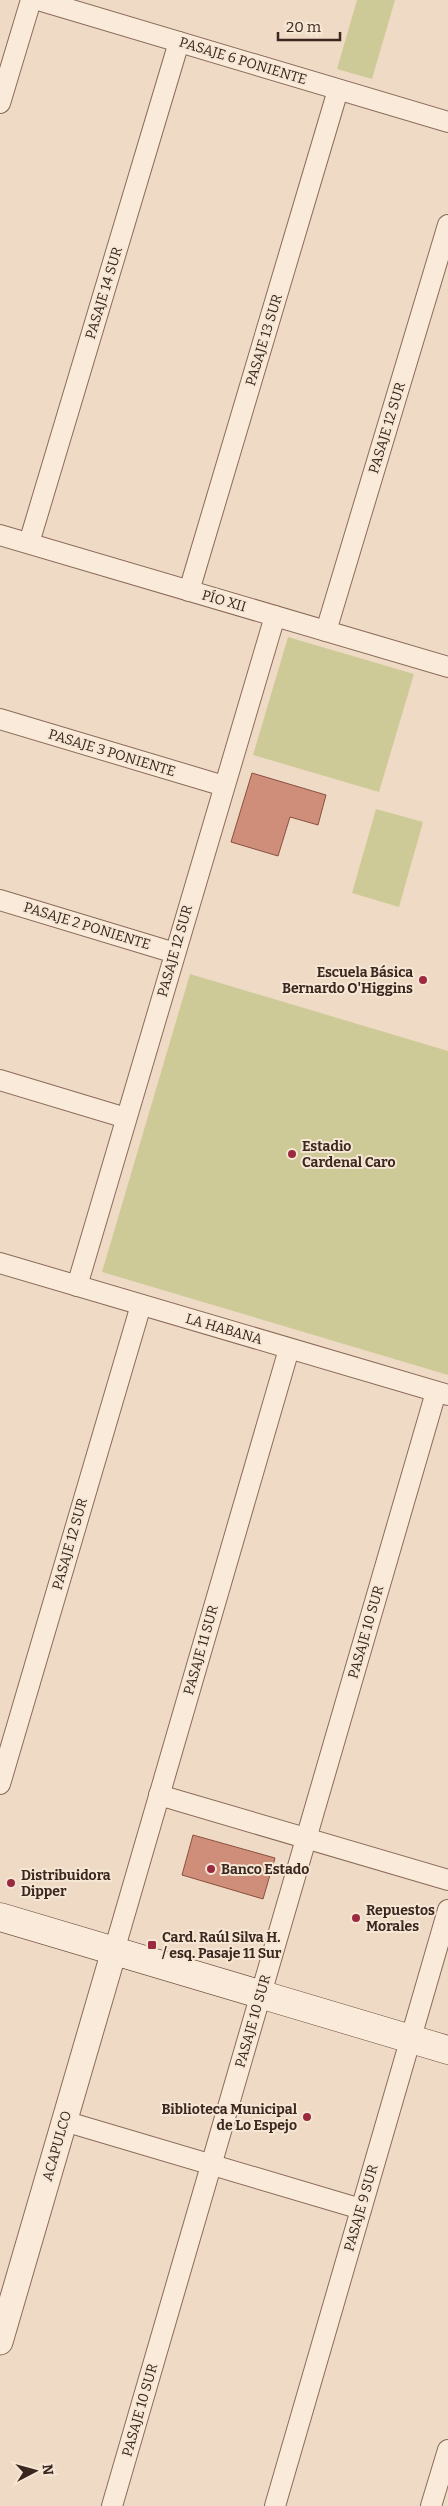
<svg xmlns="http://www.w3.org/2000/svg" width="448" height="2506" font-family="Bitter,serif">
<rect width="100%" height="100%" fill="#efdbc5"/>
<!-- green -->
<g fill="#ceca98">
<path d="M357,0H395L372,79L337,69Z"/>
<path d="M288,637L414,674L379,792L253,755Z"/>
<path d="M376,809L423,822L399,907L352,893Z"/>
<path d="M190,974L448,1051V1375L102,1272Z"/>
</g>
<!-- building -->
<g fill="#ce8e7a" stroke="#8b5040">
<path d="M252,773L326,795L318,825L290,817L278,856L231,842Z"/>
<path d="M193,1835L275,1858L263,1899L182,1875Z"/>
</g>
<g fill="none" stroke-linecap="round" stroke-linejoin="round">
<!-- minor casing -->
<g stroke="#8b6b5a" stroke-width="22">
<g id="minor">
<path d="M38,0L448,122"/>
<path d="M0,103L31,0"/>
<path d="M0,535L448,667"/>
<path d="M29,543L179,42"/>
<path d="M189,591L338,90"/>
<path d="M326,631L448,225"/>
<path d="M0,719L224,786"/>
<path d="M0,900L175,953"/>
<path d="M0,1080L126,1118"/>
<path d="M0,1263L448,1395"/>
<path d="M77,1286L275,616"/>
<path d="M0,1784L141,1305"/>
<path d="M159,1795L448,1880"/>
<path d="M114,1951L289,1349"/>
<path d="M64,2121L361,2209"/>
<path d="M112,2506L436,1392"/>
<path d="M275,2506L448,1910"/>
<path d="M431,2506L448,2450"/>
</g>
</g>
<!-- tertiary casing -->
<g stroke="#8b6b5a" stroke-width="27">
<path id="tertiary" d="M0,2342L114,1951"/>
</g>
<!-- secondary casing -->
<g stroke="#6d4d3e" stroke-width="29">
<path id="secondary" d="M0,1917L448,2050"/>
</g>
<!-- minor -->
<use href="#minor" stroke="#faead9" stroke-width="20"/>
<!-- tertiary -->
<use href="#tertiary" stroke="#faead9" stroke-width="25"/>
<!-- secondary -->
<use href="#secondary" stroke="#faead9" stroke-width="28"/>
</g>
<!-- markers -->
<g fill="#9b293f" stroke="#f6e7d5" stroke-width="2">
<circle cx="423" cy="980" r="5"/>
<circle cx="292" cy="1154" r="5"/>
<circle cx="211" cy="1869" r="5"/>
<circle cx="11" cy="1883" r="5"/>
<circle cx="356" cy="1918" r="5"/>
<rect x="147" y="1940" width="10" height="10" rx="2.5"/>
<circle cx="307" cy="2117" r="5"/>
</g>
<g text-anchor="middle" dominant-baseline="central" stroke-width="4" stroke-linejoin="round" paint-order="stroke">
<!-- street labels -->
<g font-size="14" fill="#3b271f" stroke="#f6e7d5">
<text transform="translate(243 61) rotate(17)">PASAJE 6 PONIENTE</text>
<text transform="translate(104 293) rotate(-73)">PASAJE 14 SUR</text>
<text transform="translate(264 340) rotate(-73)">PASAJE 13 SUR</text>
<text transform="translate(387 428) rotate(-73)">PASAJE 12 SUR</text>
<text transform="translate(224 601) rotate(16)">PÍO XII</text>
<text transform="translate(112 753) rotate(17)">PASAJE 3 PONIENTE</text>
<text transform="translate(87 926) rotate(17)">PASAJE 2 PONIENTE</text>
<text transform="translate(175 951) rotate(-74)">PASAJE 12 SUR</text>
<text transform="translate(224 1329) rotate(16)">LA HABANA</text>
<text transform="translate(70 1544) rotate(-74)">PASAJE 12 SUR</text>
<text transform="translate(366 1632) rotate(-74)">PASAJE 10 SUR</text>
<text transform="translate(201 1650) rotate(-74)">PASAJE 11 SUR</text>
<text transform="translate(253 2021) rotate(-74)">PASAJE 10 SUR</text>
<text transform="translate(57 2146) rotate(-74)">ACAPULCO</text>
<text transform="translate(361 2208) rotate(-74)">PASAJE 9 SUR</text>
<text transform="translate(140 2410) rotate(-74)">PASAJE 10 SUR</text>
</g>
<!-- poi labels -->
<g font-size="14" font-weight="bold" fill="#3b271f" stroke="#f6e7d5" text-anchor="start">
<text x="413" y="972" text-anchor="end">Escuela Básica<tspan x="413" dy="16">Bernardo O'Higgins</tspan></text>
<text x="302" y="1146">Estadio<tspan x="302" dy="16">Cardenal Caro</tspan></text>
<text x="221" y="1869">Banco Estado</text>
<text x="21" y="1875">Distribuidora<tspan x="21" dy="16">Dipper</tspan></text>
<text x="366" y="1910">Repuestos<tspan x="366" dy="16">Morales</tspan></text>
<text x="162" y="1937">Card. Raúl Silva H.<tspan x="162" dy="16">/ esq. Pasaje 11 Sur</tspan></text>
<text x="297" y="2109" text-anchor="end">Biblioteca Municipal<tspan x="297" dy="16">de Lo Espejo</tspan></text>
</g>
</g>
<!-- north arrow -->
<g transform="translate(35 2471) rotate(84)" stroke="#f6e7d5" stroke-width="4" paint-order="stroke">
<path d="M0-4L9 19L0 12L-9 19Z" fill="#3b271f"/>
<text y="-8" font-size="14" font-weight="bold" text-anchor="middle" fill="#3b271f">N</text>
</g>
<!-- scale -->
<path d="M278 32v8h62v-8" fill="none" stroke="#3b271f" stroke-width="2.5"/>
<text x="286" y="32" font-size="15" fill="#3b271f" stroke="#f6e7d5" stroke-width="4" paint-order="stroke">20 m</text>
</svg>
